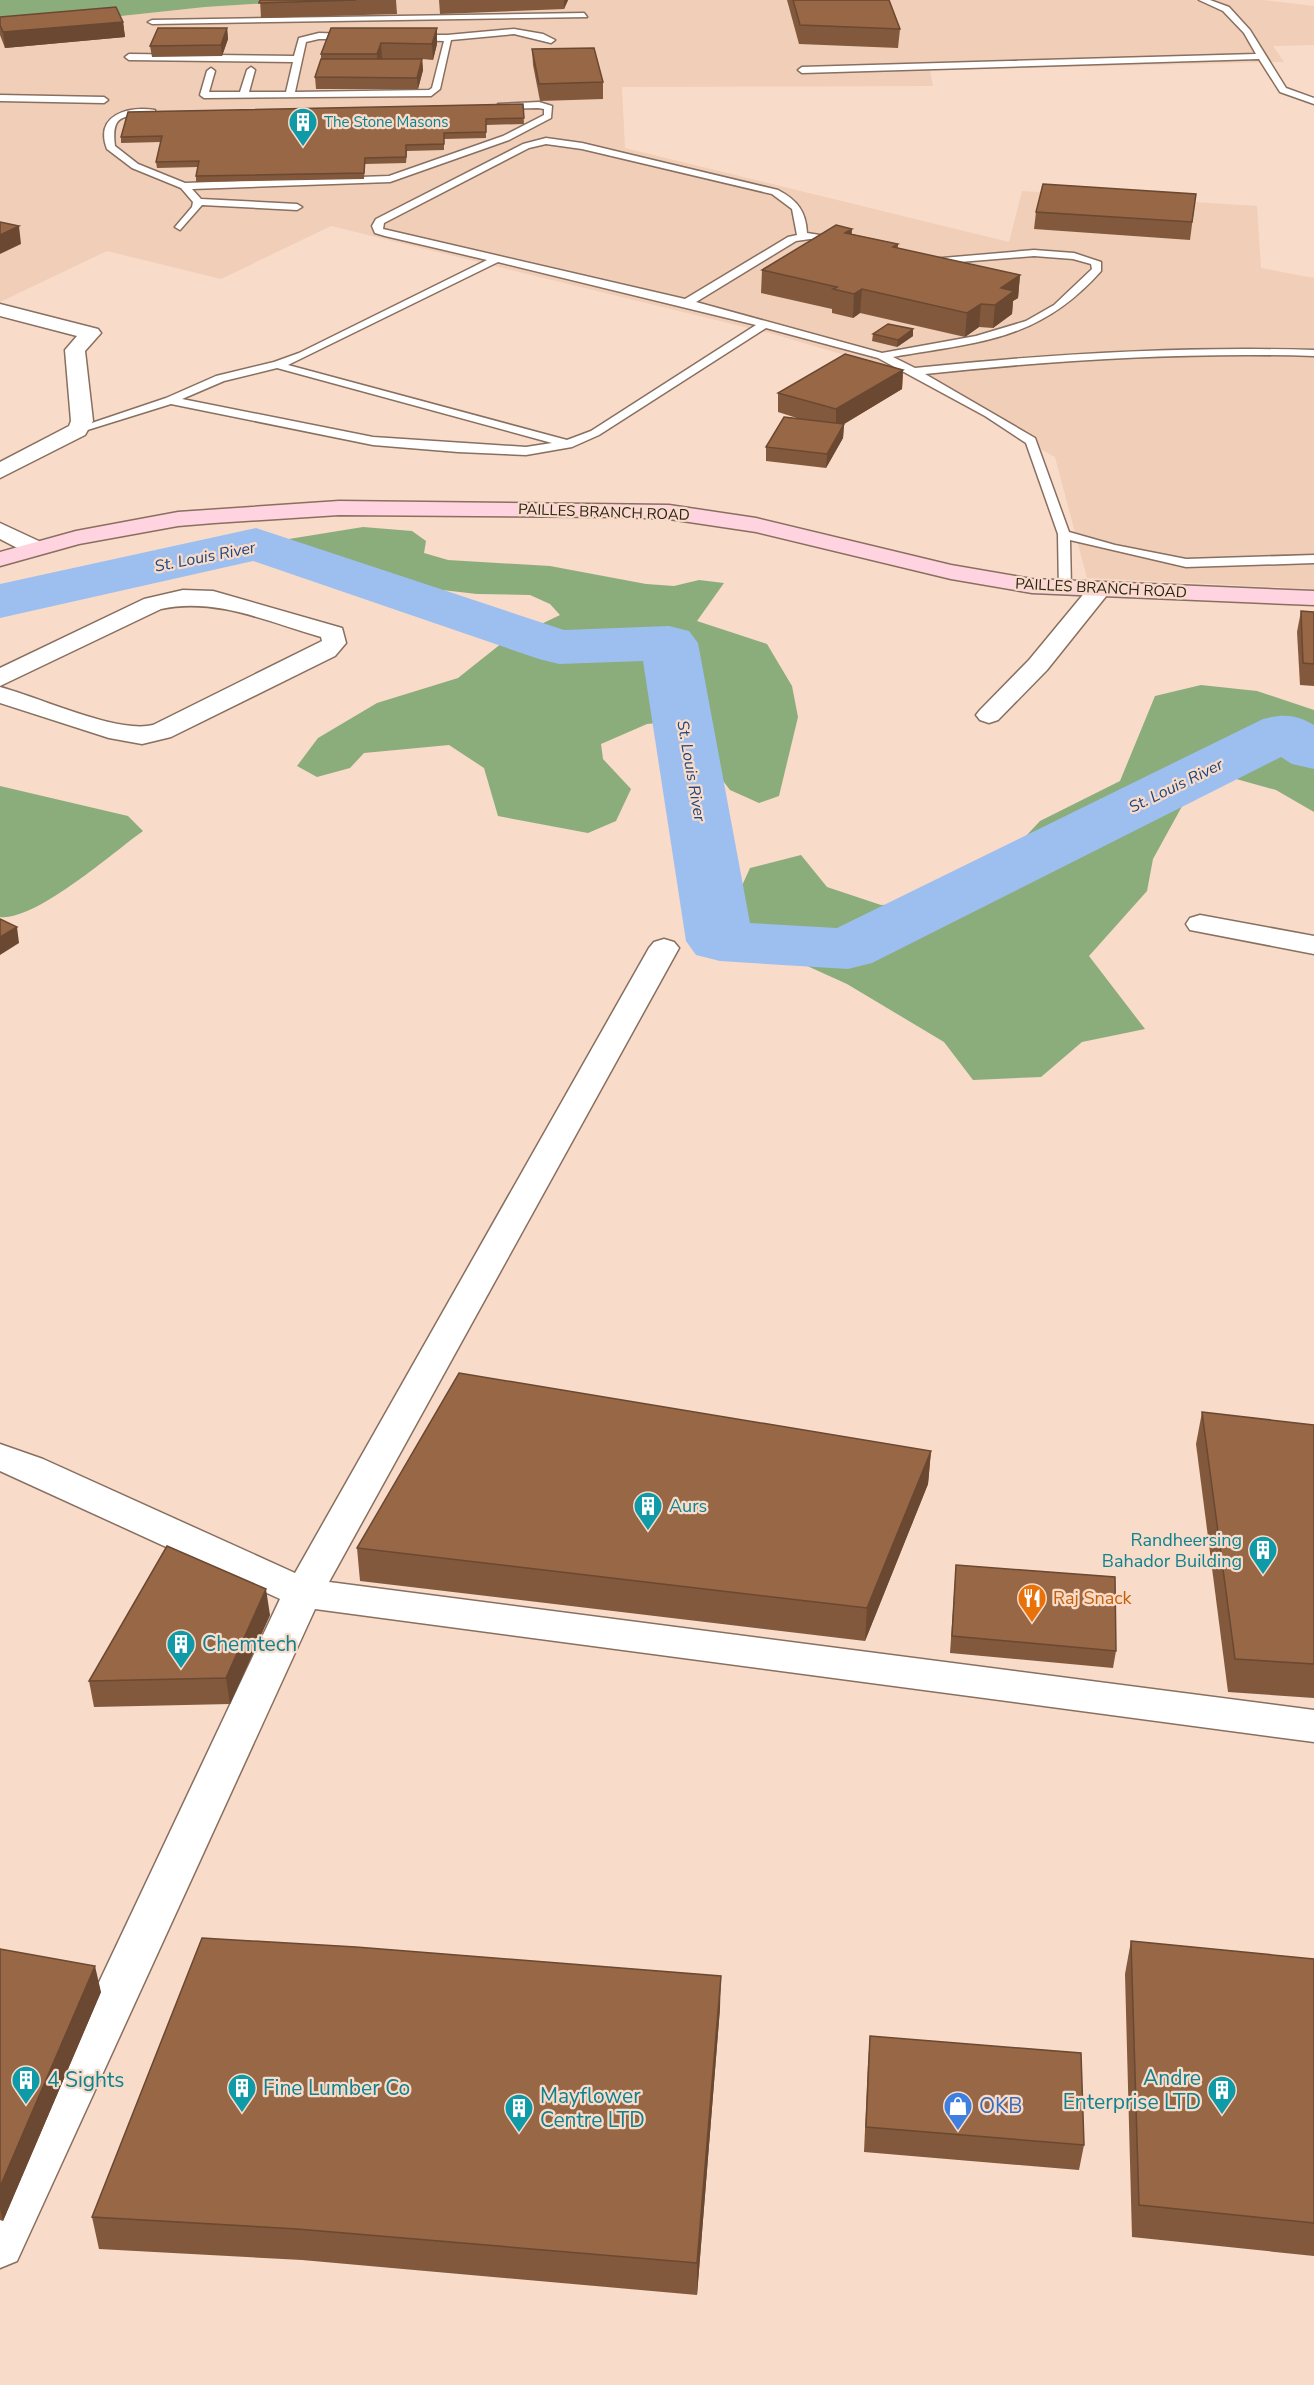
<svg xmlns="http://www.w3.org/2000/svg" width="1314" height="2385" font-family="'Nunito Sans',sans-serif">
<rect width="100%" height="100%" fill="#f8dbc9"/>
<!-- built -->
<path fill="#f1ceb8" d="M317,0H1263L1314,6V45L1273,46L1284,62L930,70L933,86L622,87L625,148L1009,242L1022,191L1257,206L1261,268L1314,278V589L1087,578L1055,457L899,371L773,334L331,226L221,279L107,251L0,302V29L205,7Z"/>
<!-- forest -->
<g fill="#8bac7b">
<path d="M0,0H317L205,7L0,29Z"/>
<path d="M363,527L412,531L426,541L424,553L448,560L550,566L646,584L674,586L699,580L724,583L697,621L767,644L792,686L798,717L779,796L759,803L730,790L677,721L647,724L601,744L603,759L631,789L616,821L588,833L498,816L484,768L449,745L364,753L350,768L317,777L297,766L318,738L377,703L458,678L502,643L560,615L550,604L530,595L477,594L295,573L289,539Z"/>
<path d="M1201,685L1257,691L1314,710V812L1276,790L1222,775L1186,799L1153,859L1147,891L1089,956L1145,1029L1082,1042L1041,1077L973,1080L944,1042L847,984L741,936L735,901L750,868L801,855L827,887L881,905L944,903L986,879L1040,821L1120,781L1155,696Z"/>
<path d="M0,786L128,816L143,831C112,853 36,921 0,917Z"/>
</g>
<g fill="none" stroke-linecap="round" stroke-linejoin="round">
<!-- river -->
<path fill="#9dbfef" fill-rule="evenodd" d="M256,528L564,630L669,626L689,631L698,643L750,923L837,928L1263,719C1282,714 1296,714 1314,725V769L1292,764L1281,757L872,963L848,969L720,961L696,955L686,941L643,661L559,664L539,659L253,561L0,618V584Z"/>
<!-- lane casing -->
<g stroke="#886f5f" stroke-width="3">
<g id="lane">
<path d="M1199,0H1210L1229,7L1250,30L1286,88L1314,98V104L1280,92L1259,59L802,73L798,70L802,67L1256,54L1244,33L1223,11Z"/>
<path d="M584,13L587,17L152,24L148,22L152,20Z"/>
<path d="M514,29L543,34L555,40L551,43L514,34L451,40L440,89L431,96L204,98L200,95L207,71L211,68L215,71L209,92H240L247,70L251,67L255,70L249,92H286L293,62L129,60L125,57L129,54L294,56L299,38L319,33L352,34L355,39H319L306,42L295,92L429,90L432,88L444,41L413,40L410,35H447Z"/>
<path d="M0,95L104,97L108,100L104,103L0,101Z"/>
<path d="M539,102L552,106L551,118L509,140L390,182L192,189L201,199L297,204L302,207L297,210L202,205L180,230L175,227L192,207L193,202L181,188L132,168L107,149C94,115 128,106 155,110V114C129,118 110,109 115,146L138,164L185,183L389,176L503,136L544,115V109L538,108L501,109L498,108V104Z"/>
<path d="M546,138L582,143L778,190C797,200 806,211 807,233L845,239V243L810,239L796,241L696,302L882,353L976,336L1026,321L1054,305L1092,269L1091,264L1073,259L1034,256L935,264L930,261L931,259L1034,250L1074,253L1101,262V271C1039,341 979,342 893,357L915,368C1048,354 1180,346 1314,350V356C1184,352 1055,360 925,374L1035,438L1069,532L1115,545L1186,559L1314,555V563L1186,567L1070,540L1071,589L1069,592H1059L1058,534L1026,443L985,416L878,358L766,328L599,435L572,447L526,455L458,452L373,445L171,404L81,432L71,430L166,398L216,376L274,362L299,353L487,260L385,236L375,233L372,226L376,219L523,144ZM546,144L582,149L772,194L792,209L797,235L788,237L685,299L383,229L384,223L529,148ZM498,262L756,325L591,431L567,440L288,365ZM277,368L552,443L526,447L373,437L182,399L224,381Z"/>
</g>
</g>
<!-- street casing -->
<g stroke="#886f5f" stroke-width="3">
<g id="street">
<path d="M0,304L98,329L101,333L85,351L93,421L85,435L0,478V462L69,426L71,421L65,350L77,336L0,316Z"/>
<path d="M0,523L43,543L47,548L43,553H27L0,539Z"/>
<path d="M1099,583L1107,585L1111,590L1047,670L998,720L989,723L980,720L976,715L980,710L1029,660L1091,585Z"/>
<path d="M183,590L213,591L342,628L346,643L335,656L171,737L142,744L109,738L0,703V687C39,697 117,734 153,725L322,641L321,637C269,622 215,597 161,609L0,686V668L144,599Z"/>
<path d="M1200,915L1314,936V954L1190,930L1186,924L1190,918Z"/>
<path d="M664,939L674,942L679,948L329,1582L1314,1710V1742L315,1609L17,2261L0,2268V2192L280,1599L0,1471V1444L43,1459L295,1573L649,948L654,942Z"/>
</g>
</g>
<!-- secondary casing -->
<g stroke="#886f5f" stroke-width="3">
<path id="secondary" d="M339,501L669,505L756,518L951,565L1032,579L1314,591V605L1032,593L951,579L756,532L669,519L620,517L339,515L214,523L178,526L79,544L0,566V552L76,531L178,512Z"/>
</g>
<!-- lane -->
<use href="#lane" fill="#fff" fill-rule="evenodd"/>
<!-- street -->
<use href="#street" fill="#fff" fill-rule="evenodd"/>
<!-- secondary -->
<use href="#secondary" fill="#ffd3df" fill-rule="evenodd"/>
</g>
<!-- wall -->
<g fill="#82593c">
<path d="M260,0H396L397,14L261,18Z"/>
<path d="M439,0H568L564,9L440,14Z"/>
<path d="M787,0H889L900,29L898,48L799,44Z"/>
<path d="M0,17L123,22L125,37L5,48L0,35Z"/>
<path d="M227,28L228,39L222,56L152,57L150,46Z"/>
<path d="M437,28V44L433,60L422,59L423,70L418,89H316L315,77L321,59V54Z"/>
<path d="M532,49L603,82V99L540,101L533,65Z"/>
<path d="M523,104L524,124L486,125V138L444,139V150L407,151L406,163L365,164L364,179L196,182V176L198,167L157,168L156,162L161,142L121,143V137Z"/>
<path d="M1196,194L1190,240L1034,229L1036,212Z"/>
<path d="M852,234L898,244V248L1020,275L1018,298L1013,301L1012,314L993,328L979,327L965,337L860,313L853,318L832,313V309L761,293L762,270Z"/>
<path d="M913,329V336L897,347L872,341L873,334Z"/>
<path d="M903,370L902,389L844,424L843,438L826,468L766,461V447L803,420L778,412V393Z"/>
<path d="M1301,611L1314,612V686L1300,685L1297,632Z"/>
<path d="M1202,1412L1314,1425V1698L1228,1692L1196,1444Z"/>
<path d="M931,1451L928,1484L865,1641L360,1581L357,1548Z"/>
<path d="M956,1565L1116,1651L1113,1668L950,1653Z"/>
<path d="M270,1615L230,1704L94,1707L89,1681Z"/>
<path d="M1131,1941L1314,1959V2256L1132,2237L1125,1974Z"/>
<path d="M0,1949L101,1992L3,2221L0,2220Z"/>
<path d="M720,2008L697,2295L302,2260L99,2249L92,2217Z"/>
<path d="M870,2036L1084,2145L1079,2170L864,2152L868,2062Z"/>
</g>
<!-- shaded-wall -->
<g fill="#6a4831">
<path d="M564,0H568L564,9Z"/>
<path d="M123,22L125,37L5,48L3,32Z"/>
<path d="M227,28L228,39L222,56L221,45Z"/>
<path d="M437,28V44L433,60L432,44Z"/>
<path d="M381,43L382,59L378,70L377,54Z"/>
<path d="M422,59L423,70L418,89L417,78Z"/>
<path d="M19,226L21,244L0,254V235Z"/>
<path d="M852,229L851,251L845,233Z"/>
<path d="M1020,275L1018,298L1013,301L1012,314L993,328L995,305L1001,288Z"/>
<path d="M862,289L860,313L853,318L854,294Z"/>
<path d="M981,304L979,327L965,337L967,313Z"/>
<path d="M913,329V336L897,347L898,340Z"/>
<path d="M903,370L902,389L844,424L843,438L826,468L827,454L836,429V409Z"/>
<path d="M17,927L19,943L0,955V937Z"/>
<path d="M931,1451L928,1484L865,1641L867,1608Z"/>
<path d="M266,1589L270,1615L230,1704L226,1678Z"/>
<path d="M95,1966L101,1992L3,2221L0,2209V2187Z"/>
<path d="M721,1976L720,2008L697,2295V2263Z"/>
</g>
<!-- building -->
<g fill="#976746" stroke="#6a4831" stroke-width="1.5">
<path d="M260,0H356L259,3Z"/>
<path d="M793,0H889L900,29L800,25Z"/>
<path d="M116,7L123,22L3,32L0,25V17Z"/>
<path d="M158,28H227L221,45L150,46Z"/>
<path d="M331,28H437L432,44L381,43L377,54H321Z"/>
<path d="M594,48L603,82L539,84L532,49Z"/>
<path d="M321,59H422L417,78L315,77Z"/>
<path d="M523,104L524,118L486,119V132L444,133V144L406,145V157L365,158L364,173L196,176L199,161L156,162L162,136L121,137L128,112Z"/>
<path d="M1043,184L1196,194L1192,222L1036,212Z"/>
<path d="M0,222L19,226L0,235Z"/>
<path d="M836,225L852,229L845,233L898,244L893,247L1020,275L1001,288L1014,291L995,305L981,304L967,313L862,289L854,294L833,289L837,287L762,270Z"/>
<path d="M888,324L913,329L898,340L873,334Z"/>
<path d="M845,354L903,370L836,409L778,393Z"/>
<path d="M784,417L844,424L827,454L766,447Z"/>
<path d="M1301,611L1314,612V664L1303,663Z"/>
<path d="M0,919L17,927L0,937Z"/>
<path d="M459,1373L931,1451L867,1608L357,1548Z"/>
<path d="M1202,1412L1314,1425V1664L1235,1659Z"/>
<path d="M167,1546L266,1589L226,1678L89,1681Z"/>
<path d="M956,1565L1115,1577L1116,1651L952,1636Z"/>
<path d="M202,1938L356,1947L721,1976L697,2263L297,2229L92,2217Z"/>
<path d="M1131,1941L1314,1959V2223L1139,2205Z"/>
<path d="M0,1949L95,1966L0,2187Z"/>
<path d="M870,2036L1081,2053L1084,2145L866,2127Z"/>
</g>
<!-- icons -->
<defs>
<g id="building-pin" transform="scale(1.5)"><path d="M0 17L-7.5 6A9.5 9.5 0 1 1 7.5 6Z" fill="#0f9aa8" stroke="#f8dbc9"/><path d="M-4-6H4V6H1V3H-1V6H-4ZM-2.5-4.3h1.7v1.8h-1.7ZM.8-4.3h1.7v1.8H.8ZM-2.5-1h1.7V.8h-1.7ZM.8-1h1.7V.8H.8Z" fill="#fff"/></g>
<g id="restaurant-pin" transform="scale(1.5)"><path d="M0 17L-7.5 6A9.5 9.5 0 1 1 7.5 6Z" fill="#e8710a" stroke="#f8dbc9"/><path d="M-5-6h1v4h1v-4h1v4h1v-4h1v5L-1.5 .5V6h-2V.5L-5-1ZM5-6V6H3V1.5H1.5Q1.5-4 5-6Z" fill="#fff"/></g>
<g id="shop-pin" transform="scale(1.5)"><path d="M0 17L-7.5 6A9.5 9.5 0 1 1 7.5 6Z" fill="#3f7fe0" stroke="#f8dbc9"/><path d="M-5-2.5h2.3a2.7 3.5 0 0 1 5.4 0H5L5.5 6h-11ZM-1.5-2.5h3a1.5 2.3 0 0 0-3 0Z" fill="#fff"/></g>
</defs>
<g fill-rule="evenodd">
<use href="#building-pin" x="303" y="122"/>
<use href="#building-pin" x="648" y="1506"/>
<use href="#building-pin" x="1263" y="1550"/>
<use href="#restaurant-pin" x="1032" y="1598"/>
<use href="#building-pin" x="181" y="1644"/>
<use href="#building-pin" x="26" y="2080"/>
<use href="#building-pin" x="242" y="2088"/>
<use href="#building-pin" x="1222" y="2090"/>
<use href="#shop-pin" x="958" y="2106"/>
<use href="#building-pin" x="519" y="2108"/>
</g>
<g text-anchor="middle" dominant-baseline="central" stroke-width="4.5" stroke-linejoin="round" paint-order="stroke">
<!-- far-culture labels -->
<g font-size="15" fill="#0d838f" stroke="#f8dbc9" text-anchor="start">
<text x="324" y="122">The Stone Masons</text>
</g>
<!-- far-street labels -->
<g font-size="15" fill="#2c221b" stroke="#f8dbc9">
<text transform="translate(604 512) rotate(2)">PAILLES BRANCH ROAD</text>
<text transform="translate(1101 588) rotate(3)">PAILLES BRANCH ROAD</text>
</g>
<!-- far-water labels -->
<g font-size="16" font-style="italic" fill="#1c4780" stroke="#f8dbc9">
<text transform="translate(205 557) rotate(-11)">St. Louis River</text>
<text transform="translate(691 771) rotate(80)">St. Louis River</text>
<text transform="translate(1176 786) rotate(-26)">St. Louis River</text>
</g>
<!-- culture labels -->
<g font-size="18" fill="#0d838f" stroke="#f8dbc9" text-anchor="start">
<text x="669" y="1506">Aurs</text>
<text x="1242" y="1540" text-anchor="end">Randheersing<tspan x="1242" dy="21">Bahador Building</tspan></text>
</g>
<!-- food labels -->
<g font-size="18" fill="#c56008" stroke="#f8dbc9" text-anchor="start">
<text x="1053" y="1598">Raj Snack</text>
</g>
<!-- near-culture labels -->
<g font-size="21" fill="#0d838f" stroke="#f8dbc9" text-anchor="start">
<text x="202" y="1644">Chemtech</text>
<text x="1201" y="2078" text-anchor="end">Andre<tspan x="1201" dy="24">Enterprise LTD</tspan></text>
<text x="47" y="2080">4 Sights</text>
<text x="263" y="2088">Fine Lumber Co</text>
<text x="540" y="2096">Mayflower<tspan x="540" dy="24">Centre LTD</tspan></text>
</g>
<!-- near-shop labels -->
<g font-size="21" fill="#366cbe" stroke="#f8dbc9" text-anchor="start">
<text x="979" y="2106">OKB</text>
</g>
</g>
</svg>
